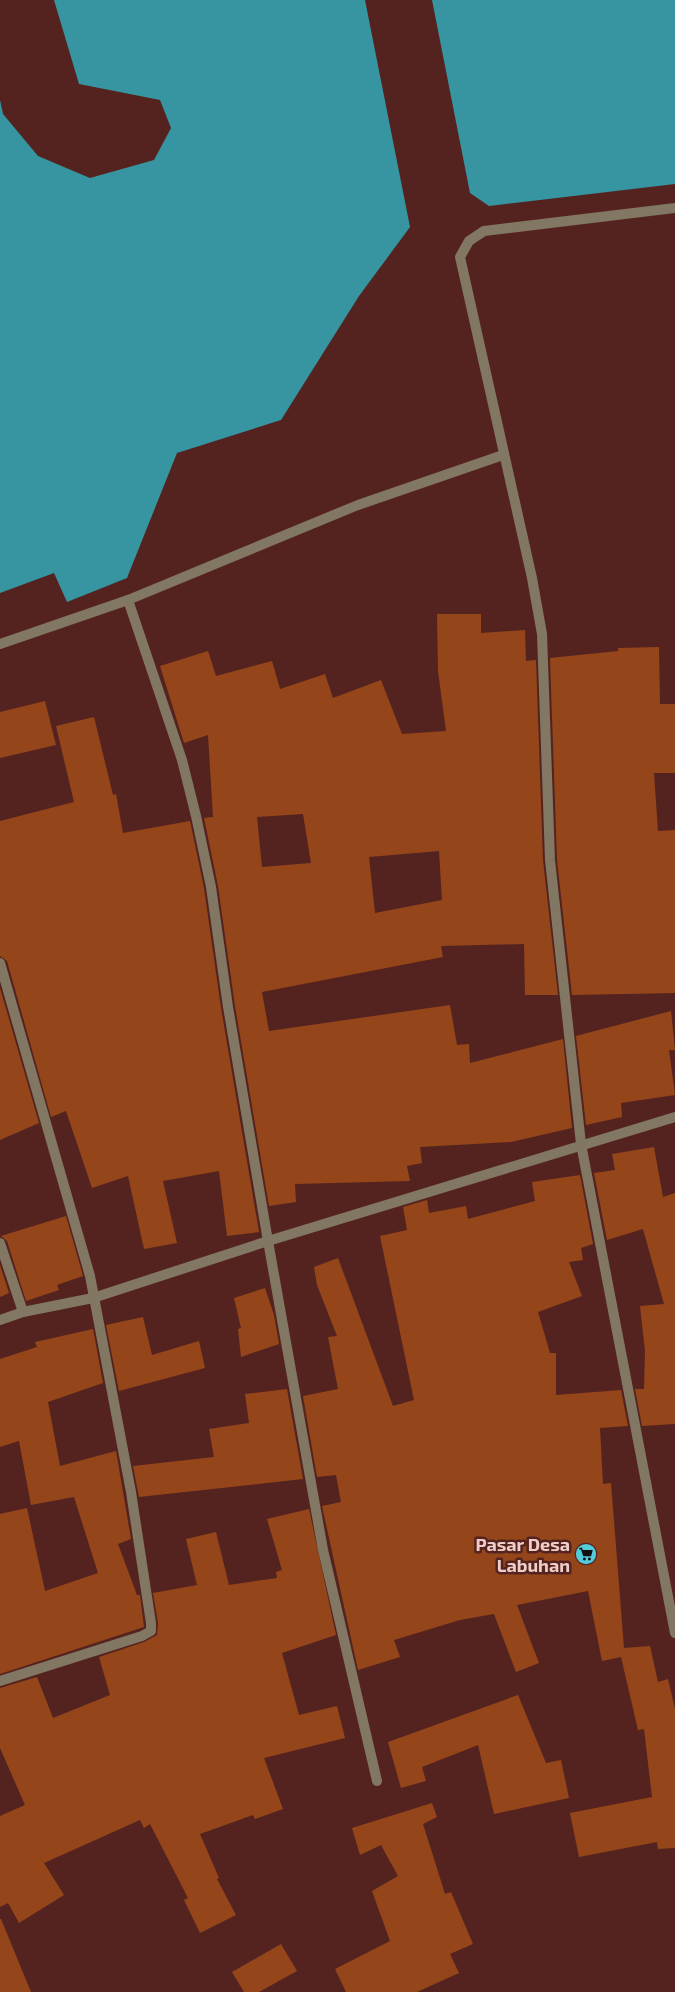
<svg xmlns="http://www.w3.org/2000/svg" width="675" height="1992" font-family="'Exo 2',sans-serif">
<rect width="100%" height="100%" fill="#55231f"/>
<!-- water -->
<g fill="#3695a1">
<path d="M54,0H365L410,227L359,296L281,420L177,453L127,578L67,602L54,573L0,593V100L3,114L38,156L90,178L154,160L171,128L160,100L79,84Z"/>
<path d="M432,0H675V184L489,206L470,193Z"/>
</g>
<!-- building -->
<g fill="#94461a" fill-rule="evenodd">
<path d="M437,614H481V633L525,630L526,661L536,660L543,860L558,995H525L524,944L441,946L443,957L262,992L269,1031L450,1005L457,1045L469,1044L470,1063L563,1039L572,1128L511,1142L420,1147L422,1163L407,1166L410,1181L295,1184L296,1202L269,1206L235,1006L218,886L204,818L213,817L208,735L184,743L160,666L208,651L216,676L272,661L280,689L325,674L333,698L381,680L402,734L446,731L438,671ZM303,814L311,863L262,867L257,817ZM439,851L442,900L375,913L369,857Z"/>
<path d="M659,647L660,704H675V773H654L658,831L675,830V993L572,995L557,860L550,658L618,651V648Z"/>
<path d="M45,701L56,745L0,758V712Z"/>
<path d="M94,717L113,795L116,794L123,833L190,821L204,888L221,1008L259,1232L227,1236L219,1171L163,1181L177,1243L144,1249L128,1176L92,1188L66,1111L51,1117L7,961L0,956V821L74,802L56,726Z"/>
<path d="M0,988L39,1123L0,1140Z"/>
<path d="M671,1011L675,1050H669L675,1095L621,1103L622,1117L586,1125L576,1036Z"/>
<path d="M654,1147L663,1197L675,1193V1424L642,1426L635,1389H644L645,1351L640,1306L664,1304L643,1229L607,1240L594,1173L615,1170L612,1154Z"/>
<path d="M580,1175L593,1244L581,1248L583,1260L569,1262L582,1296L538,1312L550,1353H556V1395L621,1390L628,1426L600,1428L603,1484L611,1483L624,1648L650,1646L658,1682L668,1679L675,1709V1848L658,1849L657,1842L579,1857L570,1813L652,1797L644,1729L638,1730L621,1657L602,1661L588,1591L517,1605L539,1663L516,1672L494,1614L460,1620L394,1640L400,1657L358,1670L322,1506L341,1502L336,1475L317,1477L303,1396L338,1389L328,1337L337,1336L317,1285L314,1267L338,1258L393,1406L414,1400L380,1236L407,1230L403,1207L427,1200L429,1213L466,1206L468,1219L535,1201L532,1182Z"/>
<path d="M66,1216L83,1276L57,1285L59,1290L26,1301L7,1241L1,1236Z"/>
<path d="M0,1265L9,1293L0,1297Z"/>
<path d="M265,1288L274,1315L279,1344L241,1357L238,1329L241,1328L234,1298Z"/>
<path d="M143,1317L152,1355L199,1341L205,1368L119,1391L106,1325Z"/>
<path d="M93,1329L103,1383L48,1402L60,1466L116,1451L131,1539L118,1544L137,1595H140L144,1627L0,1674V1514L27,1508L45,1591L98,1573L74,1497L31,1505L19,1441L0,1447V1359L37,1347L35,1342Z"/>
<path d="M287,1389L303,1479L139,1497L133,1466L214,1457L209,1429L249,1423L245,1394Z"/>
<path d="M309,1509L336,1635L282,1653L299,1715L337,1706L345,1738L264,1758L283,1809L255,1819L253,1815L200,1834L219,1878L217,1879L236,1915L200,1933L184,1900L188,1898L150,1824L144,1828L140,1820L44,1863L64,1895L19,1923L8,1903L0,1907V1816L25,1805L0,1748V1688L37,1677L53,1718L110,1695L99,1657L144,1642L157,1635L158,1623L153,1593L197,1585L186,1539L216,1532L229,1585L277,1578L276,1572L282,1570L267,1519Z"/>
<path d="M518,1695L546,1763L561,1760L569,1798L494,1814L478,1745L422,1767L426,1781L401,1788L388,1742Z"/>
<path d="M432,1803L437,1817L423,1824L445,1894L451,1892L473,1944L450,1954L459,1973L417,1992H346L335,1969L390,1941L372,1891L398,1876L381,1845L360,1855L352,1828Z"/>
<path d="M0,1919H1L31,1992H0Z"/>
<path d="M281,1944L297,1971L259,1992H244L232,1972Z"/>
</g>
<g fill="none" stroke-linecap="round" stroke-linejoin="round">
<!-- minor -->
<g stroke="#817762" stroke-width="10">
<path d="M675,208L484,231L469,241L460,257L532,578L542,634L550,860L581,1144L675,1633"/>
<path d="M128,600L182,760L196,816L211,887L228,1007L268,1241L323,1550L377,1781"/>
<path d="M0,644L128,600L358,505L503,455"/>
<path d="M0,963L90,1276L131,1492L151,1623V1631L142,1636L0,1681"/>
<path d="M0,1243L23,1312"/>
<path d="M0,1320L23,1312L93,1298L268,1241L675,1117"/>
</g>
</g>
<!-- icons -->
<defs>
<g id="supermarket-disc" transform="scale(1.125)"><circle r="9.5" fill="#52cbda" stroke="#55231f"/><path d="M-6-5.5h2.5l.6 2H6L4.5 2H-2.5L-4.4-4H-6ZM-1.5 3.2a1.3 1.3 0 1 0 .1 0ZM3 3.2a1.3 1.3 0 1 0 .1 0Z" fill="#111"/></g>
</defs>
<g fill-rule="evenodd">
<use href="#supermarket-disc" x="586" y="1554"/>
</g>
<g text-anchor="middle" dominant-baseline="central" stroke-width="5" stroke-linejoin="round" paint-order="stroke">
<!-- poi labels -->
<g font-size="18" font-weight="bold" fill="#efceca" stroke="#55231f" text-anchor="end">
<text x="570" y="1544">Pasar Desa<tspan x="570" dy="21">Labuhan</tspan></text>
</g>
</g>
</svg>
